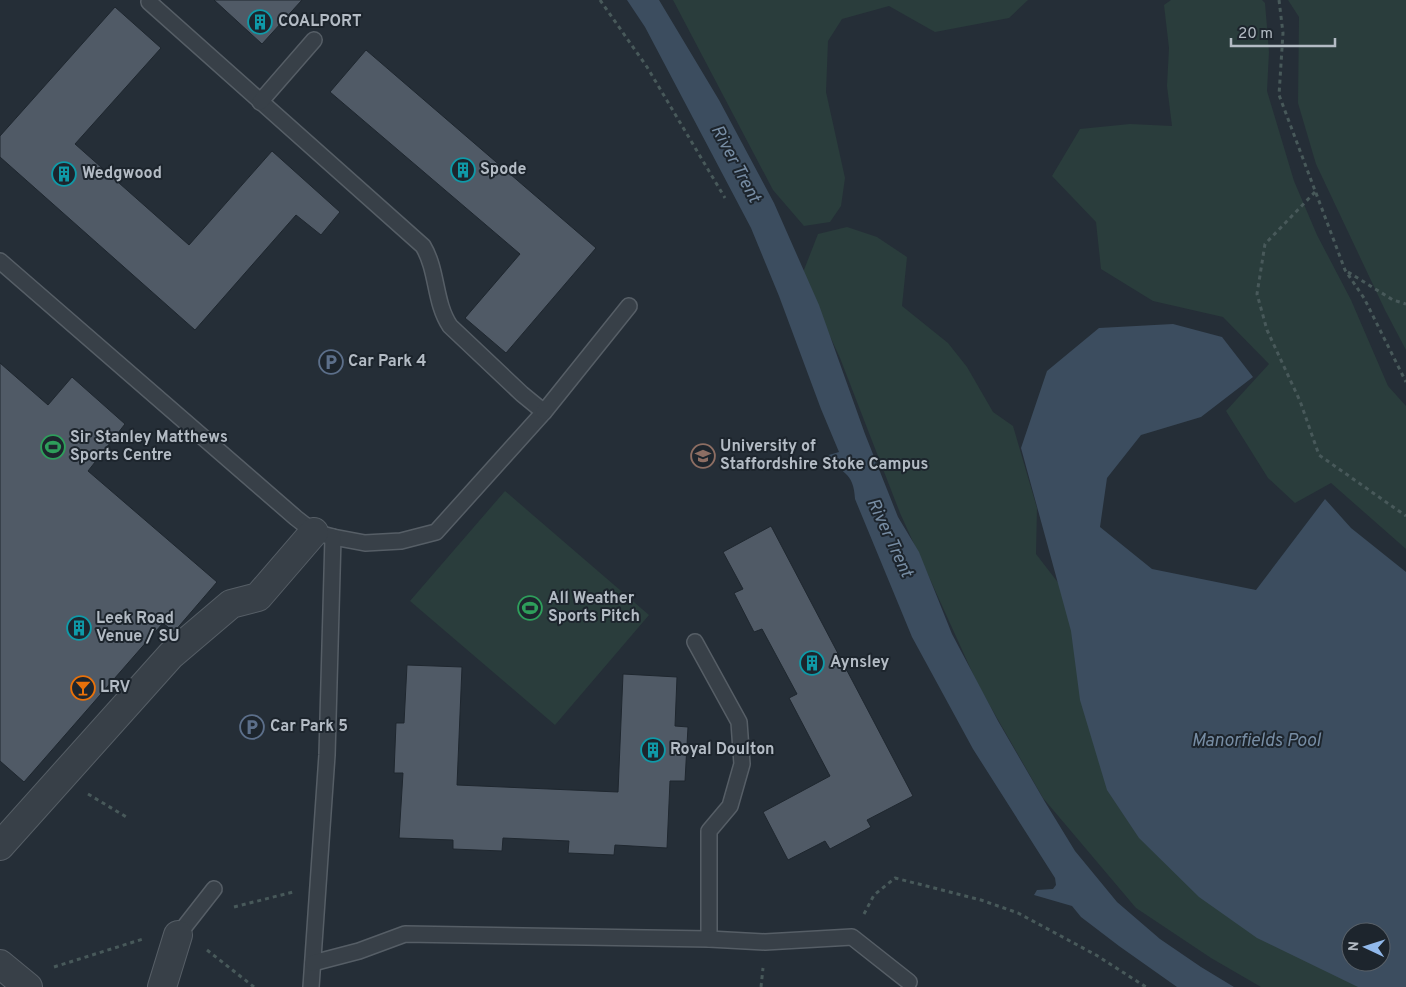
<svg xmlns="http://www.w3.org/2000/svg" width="1406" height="987" font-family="Overpass,sans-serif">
<rect width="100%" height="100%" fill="#252e37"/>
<!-- green -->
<g fill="#2a3d3c">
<path d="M673,0H1028L1009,18L935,32L889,6L842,19L828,41L826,92L845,178L841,206L830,222L804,226L773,190Z"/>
<path d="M1171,0H1262L1265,3L1269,52L1267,91L1294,181L1317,235L1351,300L1388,386L1406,406V549L1331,483L1295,503L1268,478L1226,411L1269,364L1223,317L1153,301L1101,269L1096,222L1052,176L1080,129L1130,124L1172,126L1167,86L1169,48L1164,5Z"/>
<path d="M1288,0H1406V350L1385,310L1316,164L1298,103L1299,17Z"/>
<path d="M847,227L877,237L907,257L902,306L948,343L967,367L993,412L1013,426L1037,508L1036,554L1351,962L1406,987H1261L1211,958L1136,908L1043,798L978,685L900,513L840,358L802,275L818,234Z"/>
<path d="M505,491L649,615L555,725L410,601Z"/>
</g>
<!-- water -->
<g fill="#3c4d5f" fill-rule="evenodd">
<path d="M627,0H659L719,100L774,203L819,305L865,434L898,517L919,552L952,634L998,721L1045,802L1075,851L1117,902L1160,939L1201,967L1234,987H1177L1119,946L1081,917L1072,906L1034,895L1037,890L1053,889L1056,885L1055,878L973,749L912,637L855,499C854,472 841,471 822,457L839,452L821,409L779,296L751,228L645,27Z"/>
<path d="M1173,324L1222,337L1253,377L1201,417L1141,435L1107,478L1100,527L1152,569L1256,590L1325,499L1351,528L1406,572V987H1358L1257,938L1199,897L1139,838L1107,790L1080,700L1071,631L1021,448L1047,371L1099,328ZM1351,932H1381V962H1351Z"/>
</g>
<!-- building -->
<g fill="#505a66" stroke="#1f272f">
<path d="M214,0H302L262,44Z"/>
<path d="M115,7L161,48L75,144L189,245L272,151L340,212L321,235L296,215L195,330L0,157V136Z"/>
<path d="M366,50L596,248L506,353L465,318L520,254L330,92Z"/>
<path d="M0,363L48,405L72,377L125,424L88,471L217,582L174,632L163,623L24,782L0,761Z"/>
<path d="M771,526L913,796L867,820L871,827L830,849L825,841L788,860L763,812L830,776L789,698L797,694L762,629L754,632L734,593L743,589L723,552Z"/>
<path d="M407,665L462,667L457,785L618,792L623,674L677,677L675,726L688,727L685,781H670L667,848L615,845L614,855L568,853L569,841L503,838L502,851L453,849V840L399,838L403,773H394L396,723H404Z"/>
</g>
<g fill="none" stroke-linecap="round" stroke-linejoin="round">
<!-- lane casing -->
<g stroke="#565e66" stroke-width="18">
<g id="lane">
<path d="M149,2L423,246C438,271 434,302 450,326L522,394L544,412L436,532L401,541L365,543L333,537"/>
<path d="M260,102L314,40"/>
<path d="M0,261L296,518L314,532L333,537L327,755L311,987"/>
<path d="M544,412L629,306"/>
<path d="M695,642L739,722L742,764L730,806L709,831V939"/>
<path d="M178,935L214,889"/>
<path d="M313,963L359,951L405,934L709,939L765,942L852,937L909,982"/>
</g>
</g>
<!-- street casing -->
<g stroke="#565e66" stroke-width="30">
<g id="street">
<path d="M0,846L171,655L231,604L258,597L314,532"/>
<path d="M0,964L28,987"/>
<path d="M162,987L178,935"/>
</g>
</g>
<!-- path -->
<g stroke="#48595a" stroke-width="3" stroke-dasharray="4 4" stroke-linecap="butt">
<path d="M600,0L647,67L725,198"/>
<path d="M1279,0L1283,33L1279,95L1345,270L1364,298L1406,382"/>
<path d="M1315,192L1265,244L1257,294L1267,330L1300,401L1319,455L1406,516"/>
<path d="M1348,272L1393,300L1406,304"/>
<path d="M88,794L128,818"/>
<path d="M234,907L293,892"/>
<path d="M864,914L874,895L895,878L981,900L1018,913L1096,955L1146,987"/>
<path d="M207,950L254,987"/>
<path d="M54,967L143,939"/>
<path d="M761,987L763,968"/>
</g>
<!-- lane -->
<use href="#lane" stroke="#384048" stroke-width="15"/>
<!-- street -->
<use href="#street" stroke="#384048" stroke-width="28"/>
</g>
<!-- icons -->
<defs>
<g id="building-ring" transform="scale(1.25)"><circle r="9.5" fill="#1d252d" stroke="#0f9aa8" stroke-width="1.5"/><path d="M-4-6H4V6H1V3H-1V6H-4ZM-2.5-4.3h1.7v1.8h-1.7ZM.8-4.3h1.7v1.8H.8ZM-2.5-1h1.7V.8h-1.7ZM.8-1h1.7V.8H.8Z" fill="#0f9aa8"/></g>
<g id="parking-ring" transform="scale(1.25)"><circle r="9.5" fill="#1d252d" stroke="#5c6f8a" stroke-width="1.5"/><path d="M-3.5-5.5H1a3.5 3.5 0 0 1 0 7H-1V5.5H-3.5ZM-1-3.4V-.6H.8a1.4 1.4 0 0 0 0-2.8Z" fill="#5c6f8a"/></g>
<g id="stadium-ring" transform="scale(1.25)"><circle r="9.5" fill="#1d252d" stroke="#2e9e5b" stroke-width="1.5"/><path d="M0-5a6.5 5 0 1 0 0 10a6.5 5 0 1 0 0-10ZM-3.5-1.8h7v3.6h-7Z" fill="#2e9e5b"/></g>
<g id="university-ring" transform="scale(1.25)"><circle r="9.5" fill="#1d252d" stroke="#8d6e63" stroke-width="1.5"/><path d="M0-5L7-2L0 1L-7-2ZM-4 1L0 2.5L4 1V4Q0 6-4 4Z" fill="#8d6e63"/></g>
<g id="bar-ring" transform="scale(1.25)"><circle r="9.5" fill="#1d252d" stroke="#e8710a" stroke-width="1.5"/><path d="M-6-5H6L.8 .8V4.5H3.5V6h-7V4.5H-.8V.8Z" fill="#e8710a"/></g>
</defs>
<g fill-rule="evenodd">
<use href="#building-ring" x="260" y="22"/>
<use href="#building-ring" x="463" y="170"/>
<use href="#building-ring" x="64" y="174"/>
<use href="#parking-ring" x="331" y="362"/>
<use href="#stadium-ring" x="53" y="447"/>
<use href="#university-ring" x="703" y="456"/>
<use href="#stadium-ring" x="530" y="608"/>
<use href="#building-ring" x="79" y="628"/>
<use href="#building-ring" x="812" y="663"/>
<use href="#bar-ring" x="83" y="688"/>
<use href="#parking-ring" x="252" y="727"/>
<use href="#building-ring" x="653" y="750"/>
</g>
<g text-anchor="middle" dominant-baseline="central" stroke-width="4" stroke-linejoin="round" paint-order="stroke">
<!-- poi labels -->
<g font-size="16" font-weight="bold" fill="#b3bbc4" stroke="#1d252d" text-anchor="start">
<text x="278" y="22">COALPORT</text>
<text x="480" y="170">Spode</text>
<text x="82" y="174">Wedgwood</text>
<text x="348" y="362">Car Park 4</text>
<text x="70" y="438">Sir Stanley Matthews<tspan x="70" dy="18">Sports Centre</tspan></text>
<text x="720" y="447">University of<tspan x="720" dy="18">Staffordshire Stoke Campus</tspan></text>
<text x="548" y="599">All Weather<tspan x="548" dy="18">Sports Pitch</tspan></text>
<text x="96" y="619">Leek Road<tspan x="96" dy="18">Venue / SU</tspan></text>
<text x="830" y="663">Aynsley</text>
<text x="100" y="688">LRV</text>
<text x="270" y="727">Car Park 5</text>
<text x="670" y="750">Royal Doulton</text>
</g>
<!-- water labels -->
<g font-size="18" font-style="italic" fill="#778da4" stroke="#1d252d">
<text transform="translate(735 164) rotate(62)">River Trent</text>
<text transform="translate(889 538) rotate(65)">River Trent</text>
<text x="1256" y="741">Manorfields Pool</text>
</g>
</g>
<!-- north arrow -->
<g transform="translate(1366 947) rotate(274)"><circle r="24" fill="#1d252d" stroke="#596169"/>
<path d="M0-4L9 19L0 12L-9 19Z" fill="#91b9eb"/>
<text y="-8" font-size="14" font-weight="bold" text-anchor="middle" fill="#b3bbc4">N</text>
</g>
<!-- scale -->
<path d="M1231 38v8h104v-8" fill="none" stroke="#b3bbc4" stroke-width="2.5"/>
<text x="1238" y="38" font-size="15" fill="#b3bbc4" stroke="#1d252d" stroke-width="4" paint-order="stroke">20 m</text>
</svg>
